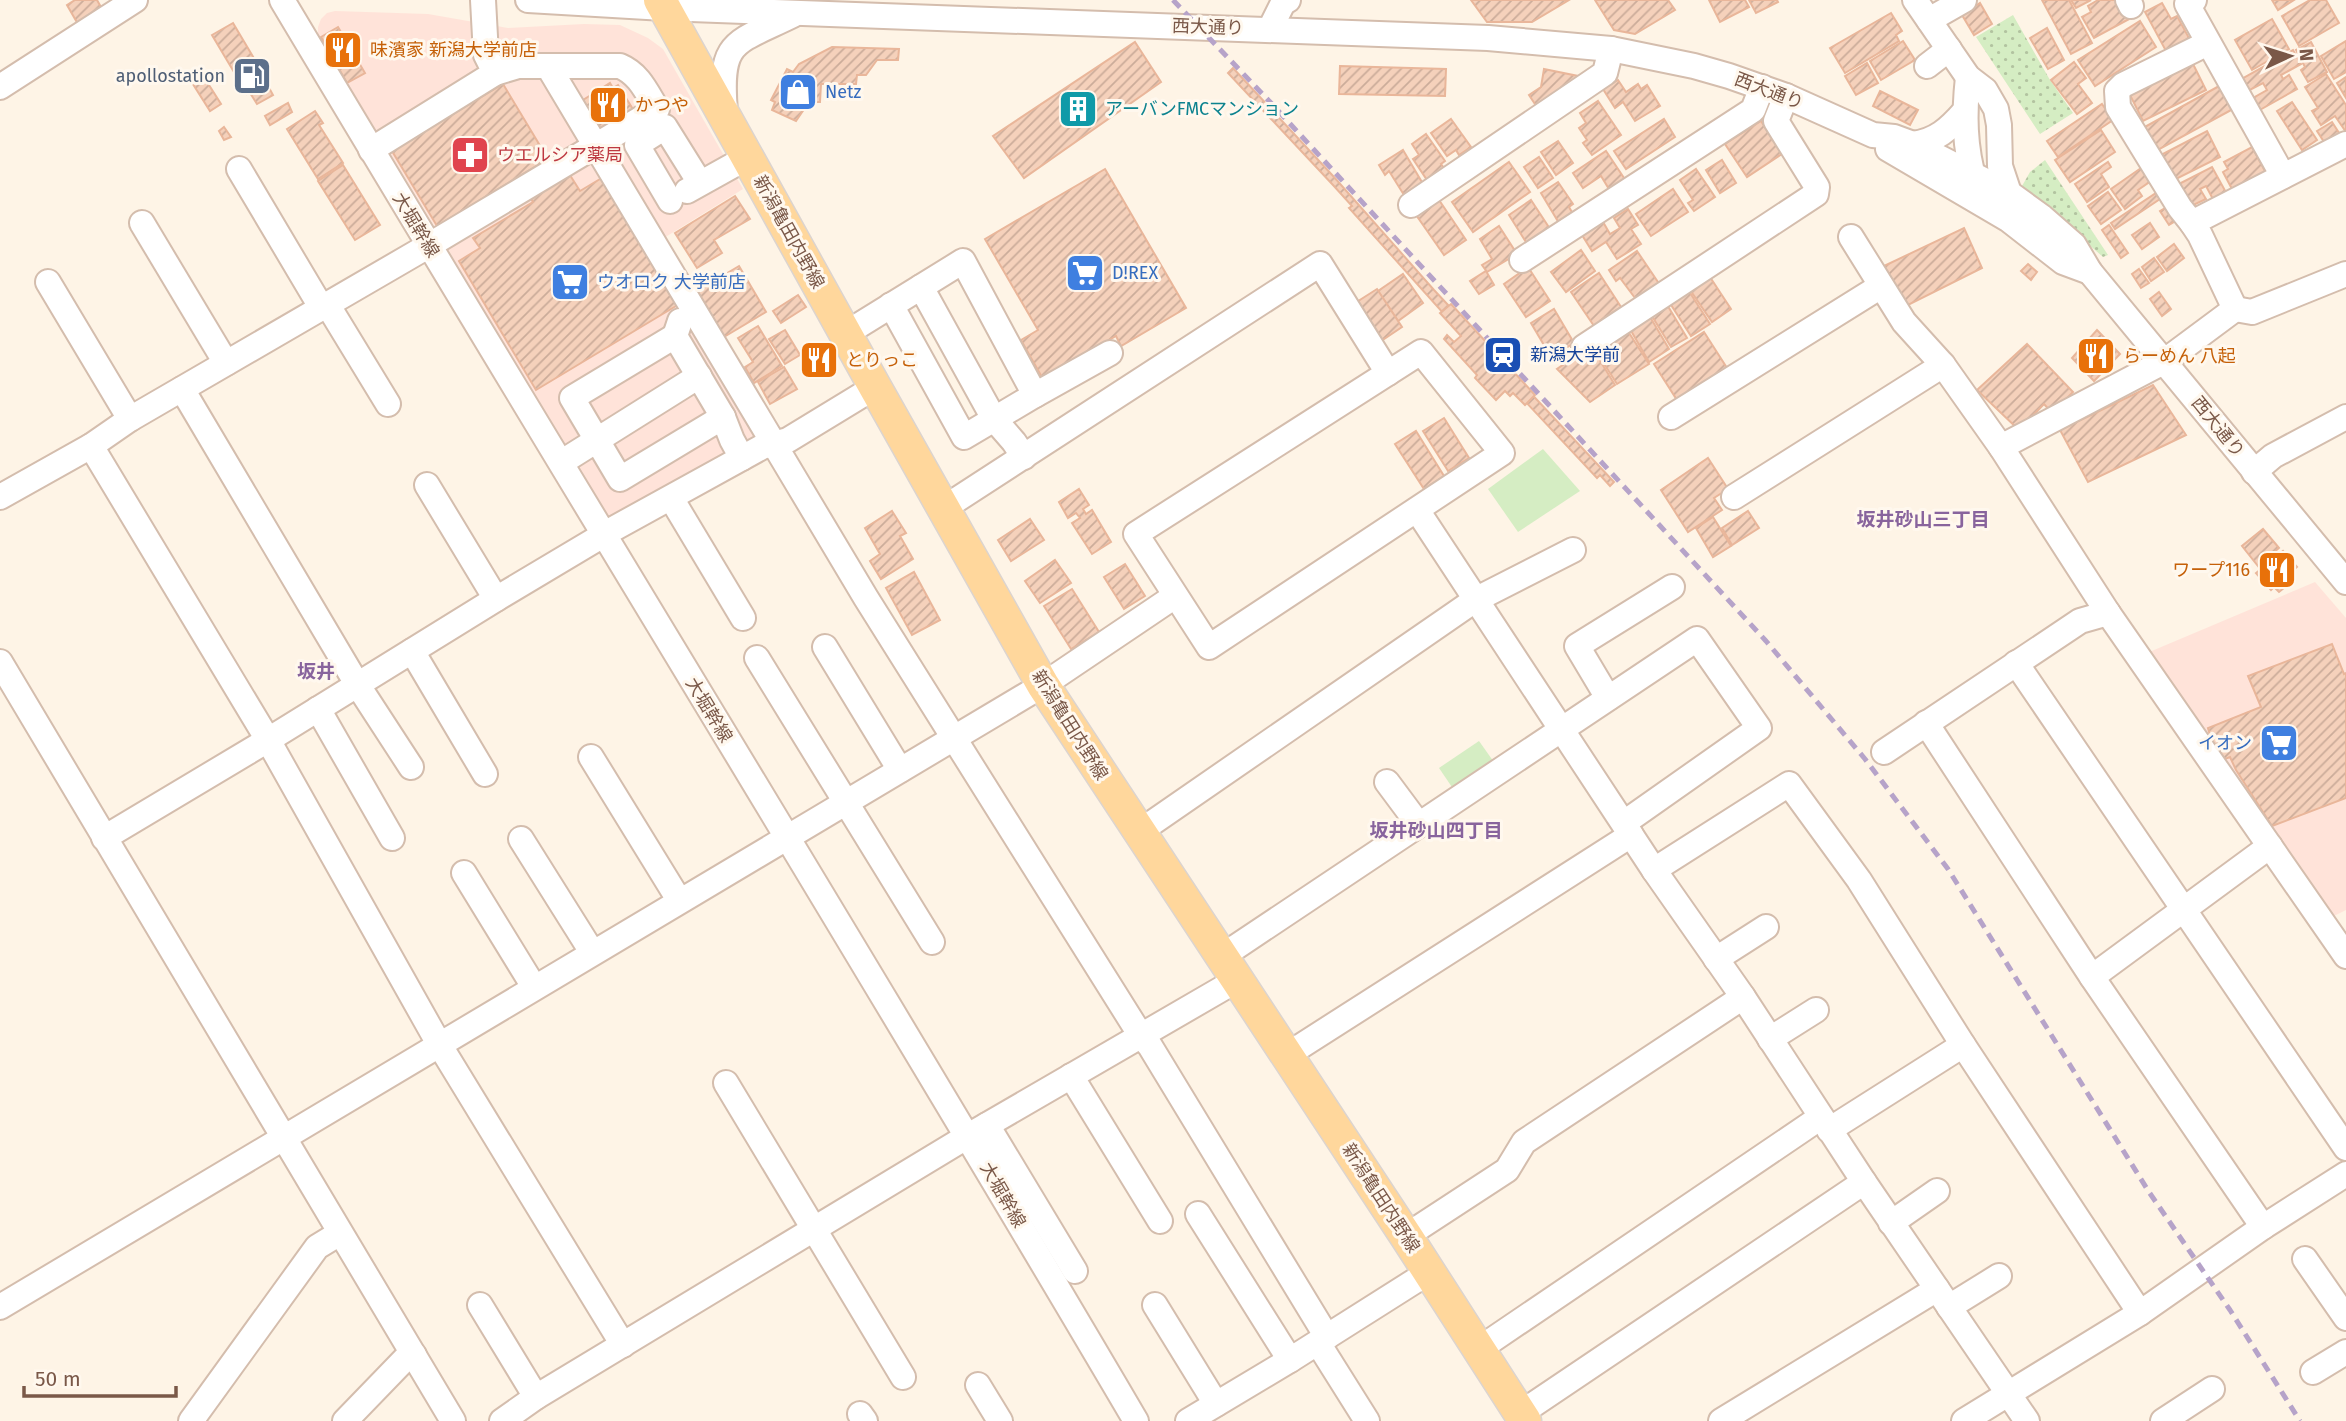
<svg xmlns="http://www.w3.org/2000/svg" width="2346" height="1421" font-family="'Fira Sans','Noto Sans JP',sans-serif">
<defs>
<pattern id="grass-dots" width="8" height="8" patternUnits="userSpaceOnUse" patternTransform="scale(1.75)"><rect width="8" height="8" fill="#d5edc3"/><path d="M2 2h.1M6 6h.1" fill="none" stroke="#b2c3a0" stroke-width="1.8" stroke-linecap="round"/></pattern>
<pattern id="building-hatch" width="6" height="6" patternUnits="userSpaceOnUse" patternTransform="scale(1.75)"><rect width="6" height="6" fill="#f5d1bb"/><path d="M-1 1l2-2M0 6l6-6M5 7l2-2" fill="none" stroke="#cbac9a"/></pattern>
</defs>
<rect width="100%" height="100%" fill="#fef4e6"/>
<!-- commercial -->
<g fill="#ffe3d9">
<path d="M335,11L428,14L508,28L584,24L620,25L648,38L663,49L743,189L651,246L762,431L608,521L435,227L318,35V27L321,19L327,13Z"/>
<path d="M2315,582L2346,618V910L2330,918L2147,653Z"/>
</g>
<!-- grass -->
<g fill="url(#grass-dots)">
<path d="M2013,15L2050,80L2073,113L2040,134L1976,37Z"/>
<path d="M2045,160L2108,255L2103,257L2022,186L2030,172Z"/>
</g>
<!-- park -->
<g fill="#d5edc3">
<path d="M1543,449L1580,491L1518,532L1488,489Z"/>
<path d="M1479,741L1496,765L1456,793L1439,768Z"/>
</g>
<!-- building -->
<g fill="url(#building-hatch)" stroke="#e9b69a" stroke-width="2">
<path d="M75,0H97L106,16L82,31L67,5Z"/>
<path d="M1471,0H1569L1532,22H1487Z"/>
<path d="M1595,0H1668L1675,10L1635,34L1614,30Z"/>
<path d="M1709,0H1745L1749,7L1720,22Z"/>
<path d="M1749,0H1777L1778,2L1756,13Z"/>
<path d="M2042,0H2069L2092,43L2071,54Z"/>
<path d="M2071,0H2091L2076,8Z"/>
<path d="M2098,0H2121L2131,18L2094,38L2082,17L2091,12L2088,6Z"/>
<path d="M2272,0H2294L2278,10Z"/>
<path d="M2310,0H2326L2339,23L2299,46L2282,16Z"/>
<path d="M1980,3L1992,24L1974,35L1962,15Z"/>
<path d="M2162,3L2171,19L2177,16L2189,38L2166,51L2145,12Z"/>
<path d="M1891,13L1902,31L1896,35L1899,41L1845,73L1830,48Z"/>
<path d="M2272,19L2289,49L2252,70L2235,40Z"/>
<path d="M2140,21L2156,47L2095,86L2078,60Z"/>
<path d="M233,23L268,82L247,94L212,35Z"/>
<path d="M338,27L365,73L347,83L321,37Z"/>
<path d="M2047,28L2064,60L2048,69L2030,38Z"/>
<path d="M1903,41L1915,60L1881,80L1870,61Z"/>
<path d="M2346,41V72L2334,79L2321,56Z"/>
<path d="M1135,42L1161,82L1024,178L993,136Z"/>
<path d="M2311,42L2327,72L2308,82L2301,70L2305,67L2296,50Z"/>
<path d="M832,47L899,49L898,60H877L866,75H857L856,84H821L820,102H809L796,121L772,110L775,102L771,100L787,69L793,72L799,64Z"/>
<path d="M2293,50L2301,64L2281,75L2283,79L2289,75L2297,89L2258,111L2251,99L2267,90L2263,83L2246,92L2240,80Z"/>
<path d="M2074,62L2086,78L2078,84L2092,103L2077,114L2051,80Z"/>
<path d="M1867,63L1878,83L1856,95L1845,76Z"/>
<path d="M2193,64L2206,90L2143,121L2130,95Z"/>
<path d="M1340,66L1446,69L1445,96L1339,94Z"/>
<path d="M1233,68L1334,177L1434,290L1614,482L1610,486L1600,475L1597,478L1462,334L1349,208L1352,206L1333,185L1228,73Z"/>
<path d="M1544,69L1578,76L1581,81L1539,110L1529,95L1541,87Z"/>
<path d="M202,74L221,104L210,111L191,81Z"/>
<path d="M2326,74L2346,105V132L2335,116L2321,125L2312,111L2318,108L2305,87Z"/>
<path d="M2346,77V98L2337,83Z"/>
<path d="M1618,80L1626,92L1638,84L1641,89L1647,85L1660,106L1635,121L1623,102L1615,108L1603,89Z"/>
<path d="M610,83L613,88L618,85L634,111L601,131L583,100Z"/>
<path d="M267,84L273,95L257,104L250,93Z"/>
<path d="M503,84L548,159L437,226L392,151Z"/>
<path d="M2221,85L2233,109L2156,151L2143,128Z"/>
<path d="M1880,91L1918,110L1910,125L1873,106Z"/>
<path d="M1598,101L1621,135L1592,155L1583,143L1587,140L1579,128L1586,123L1580,113Z"/>
<path d="M2292,102L2317,140L2302,150L2277,111Z"/>
<path d="M288,103L292,112L270,125L265,116Z"/>
<path d="M2102,104L2113,120L2058,157L2047,141Z"/>
<path d="M315,111L323,123L319,125L343,163L318,179L287,129Z"/>
<path d="M1451,119L1471,147L1459,155L1456,150L1447,156L1431,133Z"/>
<path d="M1664,119L1675,137L1626,169L1614,151Z"/>
<path d="M1761,121L1782,154L1747,177L1725,144Z"/>
<path d="M2332,122L2341,136L2326,145L2317,131Z"/>
<path d="M224,127L231,137L224,140L219,131Z"/>
<path d="M2101,130L2115,152L2070,182L2055,160Z"/>
<path d="M2207,131L2220,157L2174,180L2161,155Z"/>
<path d="M1426,134L1445,161L1441,164L1444,168L1427,180L1413,159L1419,155L1412,144Z"/>
<path d="M1558,141L1573,163L1556,175L1541,152Z"/>
<path d="M2252,147L2266,173L2233,191L2223,172L2228,169L2224,162Z"/>
<path d="M1403,150L1423,184L1404,195L1389,171L1385,175L1379,165Z"/>
<path d="M1606,151L1628,184L1612,194L1601,176L1583,188L1573,173Z"/>
<path d="M1539,157L1553,178L1538,188L1524,167Z"/>
<path d="M1722,160L1736,183L1720,193L1706,170Z"/>
<path d="M1509,162L1530,192L1473,232L1452,202Z"/>
<path d="M2108,162L2111,167L2101,174L2109,187L2087,202L2075,184Z"/>
<path d="M343,165L380,225L355,240L318,181Z"/>
<path d="M2212,167L2228,196L2215,203L2206,186L2200,189L2206,199L2187,208L2175,186Z"/>
<path d="M2141,168L2151,181L2138,190L2142,196L2125,209L2111,189Z"/>
<path d="M1105,169L1186,308L1121,346L1116,336L1043,379L1021,340L1038,330L985,239Z"/>
<path d="M1696,169L1715,197L1694,211L1688,203L1693,200L1680,180Z"/>
<path d="M568,172L580,191L605,176L681,303L536,390L459,261L480,248L473,238L533,202L529,196Z"/>
<path d="M1558,182L1573,204L1569,207L1573,214L1559,223L1541,193Z"/>
<path d="M1673,189L1688,212L1651,236L1636,214Z"/>
<path d="M2108,192L2121,210L2101,224L2088,206Z"/>
<path d="M2156,193L2160,199L2115,229L2111,223Z"/>
<path d="M735,196L750,219L714,240L722,253L697,268L675,233Z"/>
<path d="M1437,197L1466,240L1444,255L1414,212Z"/>
<path d="M1531,200L1552,232L1529,247L1509,215Z"/>
<path d="M2165,208L2174,222L2169,225L2160,211Z"/>
<path d="M1628,209L1638,225L1631,229L1641,244L1617,259L1606,242L1592,251L1582,235L1603,222L1610,234L1620,228L1614,218Z"/>
<path d="M2150,223L2159,237L2142,249L2132,235Z"/>
<path d="M2109,225L2128,253L2121,258L2102,230Z"/>
<path d="M1499,226L1517,254L1487,272L1482,265L1492,259L1480,239Z"/>
<path d="M1964,228L1982,268L1906,306L1884,266Z"/>
<path d="M2174,244L2184,258L2167,271L2157,257Z"/>
<path d="M1581,250L1595,271L1566,292L1551,272Z"/>
<path d="M1637,251L1662,288L1649,297L1646,291L1635,298L1620,278L1616,281L1609,270Z"/>
<path d="M2154,258L2164,272L2151,281L2142,267Z"/>
<path d="M2028,264L2037,272L2031,280L2021,271Z"/>
<path d="M739,266L766,312L724,337L697,291Z"/>
<path d="M1528,267L1550,301L1526,317L1504,284Z"/>
<path d="M2139,269L2149,283L2141,288L2132,274Z"/>
<path d="M1486,271L1494,285L1479,294L1470,281Z"/>
<path d="M1706,271L1731,309L1712,322L1686,284Z"/>
<path d="M1599,273L1621,307L1601,320L1604,324L1596,329L1571,292Z"/>
<path d="M1403,274L1423,303L1398,321L1378,291Z"/>
<path d="M1685,285L1710,324L1691,336L1666,297Z"/>
<path d="M1377,289L1402,327L1378,343L1352,305Z"/>
<path d="M2159,292L2171,309L2162,316L2150,299Z"/>
<path d="M798,295L806,307L781,323L773,311Z"/>
<path d="M1663,298L1687,338L1671,347L1647,308Z"/>
<path d="M1451,304L1535,395L1525,405L1513,393L1510,396L1505,391L1496,400L1475,378L1477,375L1444,339L1447,335L1454,342L1461,336L1440,313Z"/>
<path d="M1554,309L1574,343L1551,357L1531,323Z"/>
<path d="M1646,310L1669,349L1649,362L1626,322Z"/>
<path d="M1624,325L1649,364L1617,384L1592,345Z"/>
<path d="M758,326L782,366L754,383L745,367L753,362L738,338Z"/>
<path d="M785,330L800,355L785,364L769,339Z"/>
<path d="M2097,330L2120,354L2094,381L2072,358Z"/>
<path d="M1704,332L1727,368L1677,400L1654,364Z"/>
<path d="M2027,344L2073,392L2052,413L2044,404L2019,430L1977,390Z"/>
<path d="M821,346L830,349L834,358L832,367L829,369L830,373L823,376L822,373L818,374L809,372L804,363L806,354Z"/>
<path d="M1591,346L1615,385L1590,402L1557,369Z"/>
<path d="M784,367L797,389L770,404L758,382Z"/>
<path d="M2153,385L2186,435L2088,482L2060,430Z"/>
<path d="M1444,418L1469,458L1448,471L1423,431Z"/>
<path d="M1416,431L1444,476L1424,489L1395,444Z"/>
<path d="M1708,458L1728,489L1714,498L1722,510L1688,532L1661,490Z"/>
<path d="M1079,489L1089,505L1083,509L1086,514L1092,510L1111,542L1092,554L1072,523L1080,518L1076,513L1068,518L1059,502Z"/>
<path d="M892,511L906,533L900,536L913,559L881,579L870,561L880,554L865,528Z"/>
<path d="M1748,511L1759,528L1732,545L1722,528Z"/>
<path d="M1713,517L1731,546L1713,557L1696,528Z"/>
<path d="M1030,519L1044,540L1011,561L998,540Z"/>
<path d="M2263,529L2279,548L2258,566L2242,546Z"/>
<path d="M2283,551L2297,567L2285,577L2290,583L2279,592L2274,587L2271,590L2256,573Z"/>
<path d="M1055,560L1071,583L1040,603L1025,581Z"/>
<path d="M1125,564L1145,596L1124,609L1104,577Z"/>
<path d="M914,572L940,620L912,635L886,588Z"/>
<path d="M1072,589L1099,632L1071,649L1044,606Z"/>
<path d="M2332,644L2344,674L2346,673V798L2272,826L2236,770L2230,757L2217,762L2208,728L2261,707L2248,676Z"/>
</g>
<g fill="none" stroke-linecap="round" stroke-linejoin="round">
<!-- minor casing -->
<g stroke="#d4bdad" stroke-width="28">
<g id="minor">
<path d="M282,0C565,474 856,945 1136,1421"/>
<path d="M528,0L664,8L1488,38L1611,49L1694,66L1729,76L1786,96L1873,135L1894,137L1913,144L2009,193L2042,217L2074,245L2090,272L2346,582"/>
<path d="M1915,0L1968,77L1985,90L1996,109L1999,125L2000,166L2009,193"/>
<path d="M2128,0L2131,6"/>
<path d="M2194,0L2187,4L2283,176"/>
<path d="M1929,20L1964,0"/>
<path d="M1270,29L1283,3L1288,0"/>
<path d="M548,66L866,598L1141,1036L1150,1046L1327,1337"/>
<path d="M1927,66L1949,49"/>
<path d="M1968,77C1964,113 1964,147 1975,183"/>
<path d="M0,87L135,0"/>
<path d="M725,112C719,39 734,44 793,15"/>
<path d="M1913,144C1936,141 1949,129 1964,112"/>
<path d="M1888,149L2009,220L2063,262L2090,272"/>
<path d="M371,150L495,73L486,55L483,0"/>
<path d="M239,169L321,307"/>
<path d="M687,191L748,157"/>
<path d="M670,201L637,145L665,127L700,183"/>
<path d="M1411,205L1605,73L1611,49"/>
<path d="M142,223L226,363"/>
<path d="M2192,223L2180,208L2118,107L2117,91L2123,85L2208,43"/>
<path d="M1851,237L1904,322L1943,365L2001,447L2108,613L2346,956"/>
<path d="M1522,260L1753,110L1762,87"/>
<path d="M48,282L130,419"/>
<path d="M327,304L388,404"/>
<path d="M891,305L964,437L1035,395L963,261L921,287"/>
<path d="M2235,309L2252,312L2346,274"/>
<path d="M680,321L675,336L723,417L732,440L742,458"/>
<path d="M845,334L921,287L994,419L1014,442L1024,457"/>
<path d="M675,336L572,398L620,479L723,417"/>
<path d="M1584,347L1816,194L1817,187L1776,121L1786,96"/>
<path d="M1421,352L1502,453L1209,647L1136,534Z"/>
<path d="M182,389L357,684L411,767"/>
<path d="M1035,395L1110,353"/>
<path d="M1671,417L1881,286"/>
<path d="M91,446L268,740L439,1044L623,1345"/>
<path d="M2001,447L2165,361L2235,309L2200,235L2192,223L2346,144"/>
<path d="M562,462L699,376"/>
<path d="M2254,472L2273,456L2346,417"/>
<path d="M427,485L496,599"/>
<path d="M0,497L91,446L130,419L428,246L657,109C646,91 639,74 620,66H518L495,73"/>
<path d="M1734,497L1943,365"/>
<path d="M671,498L743,618"/>
<path d="M944,508L1320,264L1388,373"/>
<path d="M1417,510L1654,870L1743,997L1864,1182L2027,1421"/>
<path d="M825,647L900,770"/>
<path d="M412,651L485,774"/>
<path d="M757,658L932,942"/>
<path d="M0,662L453,1421"/>
<path d="M2016,663L2346,1148"/>
<path d="M1608,698L1577,646L1672,587"/>
<path d="M318,709L392,838"/>
<path d="M1926,723L2092,977L2263,1227"/>
<path d="M1884,752L2080,621L2108,613"/>
<path d="M591,757L679,900"/>
<path d="M1387,782L1419,825"/>
<path d="M1139,832L1475,600L1573,550"/>
<path d="M104,838L268,740L496,599L615,528L762,447L788,440L875,387"/>
<path d="M521,839L592,952"/>
<path d="M1654,870L1789,784L1859,880L1963,1045L2140,1313"/>
<path d="M464,873L534,987"/>
<path d="M1221,957L1697,639L1759,728L1624,823"/>
<path d="M1716,959L1766,927"/>
<path d="M2092,977L2270,846"/>
<path d="M1770,1039L1816,1010"/>
<path d="M1287,1055L1631,835"/>
<path d="M1071,1076L1160,1221"/>
<path d="M726,1083L903,1377"/>
<path d="M987,1125L1075,1271"/>
<path d="M1829,1130L1963,1045"/>
<path d="M1198,1214L1290,1360"/>
<path d="M1891,1223L1937,1191"/>
<path d="M1406,1236L1507,1170L1524,1142L1743,997"/>
<path d="M2305,1259L2346,1318"/>
<path d="M480,1305L536,1397"/>
<path d="M1155,1305L1216,1404"/>
<path d="M0,1307L1043,685L1175,596"/>
<path d="M1949,1307L1999,1276"/>
<path d="M1318,1343L1367,1421"/>
<path d="M1479,1349L1821,1117"/>
<path d="M2313,1372L2346,1352"/>
<path d="M978,1385L1000,1421"/>
<path d="M1521,1413L1864,1182"/>
<path d="M860,1414L865,1421"/>
<path d="M191,1421L317,1247L340,1233"/>
<path d="M345,1421L404,1360L414,1355"/>
<path d="M502,1421L536,1397L968,1136L1237,980"/>
<path d="M1188,1421L1290,1360L1429,1272"/>
<path d="M1721,1421L1937,1289"/>
<path d="M1964,1421L2140,1313L2263,1227L2346,1174"/>
<path d="M2163,1421L2212,1389"/>
</g>
</g>
<!-- major casing -->
<g stroke="#dcd4cf" stroke-width="35">
<path id="major" d="M660,0L875,387L1043,685L1406,1236L1525,1421"/>
</g>
<!-- minor -->
<use href="#minor" stroke="#fff" stroke-width="24"/>
<!-- major -->
<use href="#major" stroke="#ffd79c" stroke-width="32"/>
<!-- rail -->
<path stroke="#b6a3c9" stroke-width="5" stroke-dasharray="10 7" stroke-linecap="butt" d="M1173,0L1271,103L1766,641L1865,759L1948,869L2149,1192L2230,1310L2300,1421"/>
</g>
<!-- icons -->
<defs>
<g id="restaurant-square" transform="scale(2.0125)"><rect x="-9" y="-9" width="18" height="18" rx="4" fill="#e8710a" stroke="#fff8ee"/><path d="M-5-6h1v4h1v-4h1v4h1v-4h1v5L-1.5 .5V6h-2V.5L-5-1ZM5-6V6H3V1.5H1.5Q1.5-4 5-6Z" fill="#fff"/></g>
<g id="fuel-square" transform="scale(2.0125)"><rect x="-9" y="-9" width="18" height="18" rx="4" fill="#5c6f8a" stroke="#fff8ee"/><path d="M-5.5-6h7V0h2V4h1.3V-2.5L3-4.5l.8-.8L6-3V5H2.5V1h-1V6h-7ZM-4.2-4.7v3.2H.2V-4.7Z" fill="#fff"/></g>
<g id="shop-square" transform="scale(2.0125)"><rect x="-9" y="-9" width="18" height="18" rx="4" fill="#3f7fe0" stroke="#fff8ee"/><path d="M-5-2.5h2.3a2.7 3.5 0 0 1 5.4 0H5L5.5 6h-11ZM-1.5-2.5h3a1.5 2.3 0 0 0-3 0Z" fill="#fff"/></g>
<g id="building-square" transform="scale(2.0125)"><rect x="-9" y="-9" width="18" height="18" rx="4" fill="#0f9aa8" stroke="#fff8ee"/><path d="M-4-6H4V6H1V3H-1V6H-4ZM-2.5-4.3h1.7v1.8h-1.7ZM.8-4.3h1.7v1.8H.8ZM-2.5-1h1.7V.8h-1.7ZM.8-1h1.7V.8H.8Z" fill="#fff"/></g>
<g id="pharmacy-square" transform="scale(2.0125)"><rect x="-9" y="-9" width="18" height="18" rx="4" fill="#e0444e" stroke="#fff8ee"/><path d="M-2-6h4v4h4v4h-4v4h-4v-4h-4v-4h4Z" fill="#fff"/></g>
<g id="supermarket-square" transform="scale(2.0125)"><rect x="-9" y="-9" width="18" height="18" rx="4" fill="#3f7fe0" stroke="#fff8ee"/><path d="M-6-5.5h2.5l.6 2H6L4.5 2H-2.5L-4.4-4H-6ZM-1.5 3.2a1.3 1.3 0 1 0 .1 0ZM3 3.2a1.3 1.3 0 1 0 .1 0Z" fill="#fff"/></g>
<g id="station-square" transform="scale(2.0125)"><rect x="-9" y="-9" width="18" height="18" rx="4" fill="#1a4fb4" stroke="#fff8ee"/><path d="M-3-6H3Q5-6 5-4V2Q5 4 3 4L4.5 6H3L1.5 4h-3L-3 6H-4.5L-3 4Q-5 4-5 2V-4Q-5-6-3-6ZM-3.5-4v3h7v-3ZM-3.5 1v1.5H-2V1ZM2 1v1.5H3.5V1Z" fill="#fff"/></g>
</defs>
<g fill-rule="evenodd">
<use href="#restaurant-square" x="343" y="50"/>
<use href="#fuel-square" x="252" y="76"/>
<use href="#shop-square" x="798" y="92"/>
<use href="#restaurant-square" x="608" y="105"/>
<use href="#building-square" x="1078" y="109"/>
<use href="#pharmacy-square" x="470" y="155"/>
<use href="#supermarket-square" x="1085" y="273"/>
<use href="#supermarket-square" x="570" y="282"/>
<use href="#station-square" x="1503" y="355"/>
<use href="#restaurant-square" x="2096" y="356"/>
<use href="#restaurant-square" x="819" y="360"/>
<use href="#restaurant-square" x="2277" y="570"/>
<use href="#supermarket-square" x="2279" y="743"/>
</g>
<g text-anchor="middle" dominant-baseline="central" stroke-width="6" stroke-linejoin="round" paint-order="stroke">
<!-- street labels -->
<g font-size="18" fill="#7a5848" stroke="#fff8ee">
<text transform="translate(1208 27) rotate(2)">西大通り</text>
<text transform="translate(1769 91) rotate(21)">西大通り</text>
<text transform="translate(416 225) rotate(59)">大堀幹線</text>
<text transform="translate(789 232) rotate(61)">新潟亀田内野線</text>
<text transform="translate(2218 427) rotate(51)">西大通り</text>
<text transform="translate(709 710) rotate(59)">大堀幹線</text>
<text transform="translate(1070 725) rotate(58)">新潟亀田内野線</text>
<text transform="translate(1003 1195) rotate(60)">大堀幹線</text>
<text transform="translate(1381 1198) rotate(57)">新潟亀田内野線</text>
</g>
<!-- food labels -->
<g font-size="18" fill="#c56008" stroke="#fff8ee" text-anchor="start">
<text x="370" y="50">味濱家 新潟大学前店</text>
<text x="635" y="105">かつや</text>
<text x="2123" y="356">らーめん 八起</text>
<text x="846" y="360">とりっこ</text>
<text x="2250" y="570" text-anchor="end">ワープ116</text>
</g>
<!-- service labels -->
<g font-size="18" fill="#4e5e75" stroke="#fff8ee" text-anchor="end">
<text x="225" y="76">apollostation</text>
</g>
<!-- shop labels -->
<g font-size="18" fill="#366cbe" stroke="#fff8ee" text-anchor="start">
<text x="825" y="92">Netz</text>
<text x="1112" y="273">D!REX</text>
<text x="597" y="282">ウオロク 大学前店</text>
<text x="2252" y="743" text-anchor="end">イオン</text>
</g>
<!-- culture labels -->
<g font-size="18" fill="#0d838f" stroke="#fff8ee" text-anchor="start">
<text x="1105" y="109">アーバンFMCマンション</text>
</g>
<!-- health labels -->
<g font-size="18" fill="#be3a42" stroke="#fff8ee" text-anchor="start">
<text x="497" y="155">ウエルシア薬局</text>
</g>
<!-- transit labels -->
<g font-size="18" fill="#164399" stroke="#fff8ee" text-anchor="start">
<text x="1530" y="355">新潟大学前</text>
</g>
<!-- neighbourhood labels -->
<g font-size="19" font-weight="bold" fill="#88649d" stroke="#fff8ee">
<text x="1923" y="519">坂井砂山三丁目</text>
<text x="316" y="671">坂井</text>
<text x="1436" y="830">坂井砂山四丁目</text>
</g>
</g>
<!-- north arrow -->
<g transform="translate(2290 56) rotate(86)" stroke="#fff8ee" stroke-width="5" paint-order="stroke">
<path d="M0-5L12 26L0 18L-12 26Z" fill="#7a5848"/>
<text y="-10" font-size="19" font-weight="bold" text-anchor="middle" fill="#7a5848">N</text>
</g>
<!-- scale -->
<path d="M24 1386v10h152v-10" fill="none" stroke="#7a5848" stroke-width="3.5"/>
<text x="35" y="1386" font-size="21" fill="#7a5848" stroke="#fff8ee" stroke-width="5" paint-order="stroke">50 m</text>
</svg>
